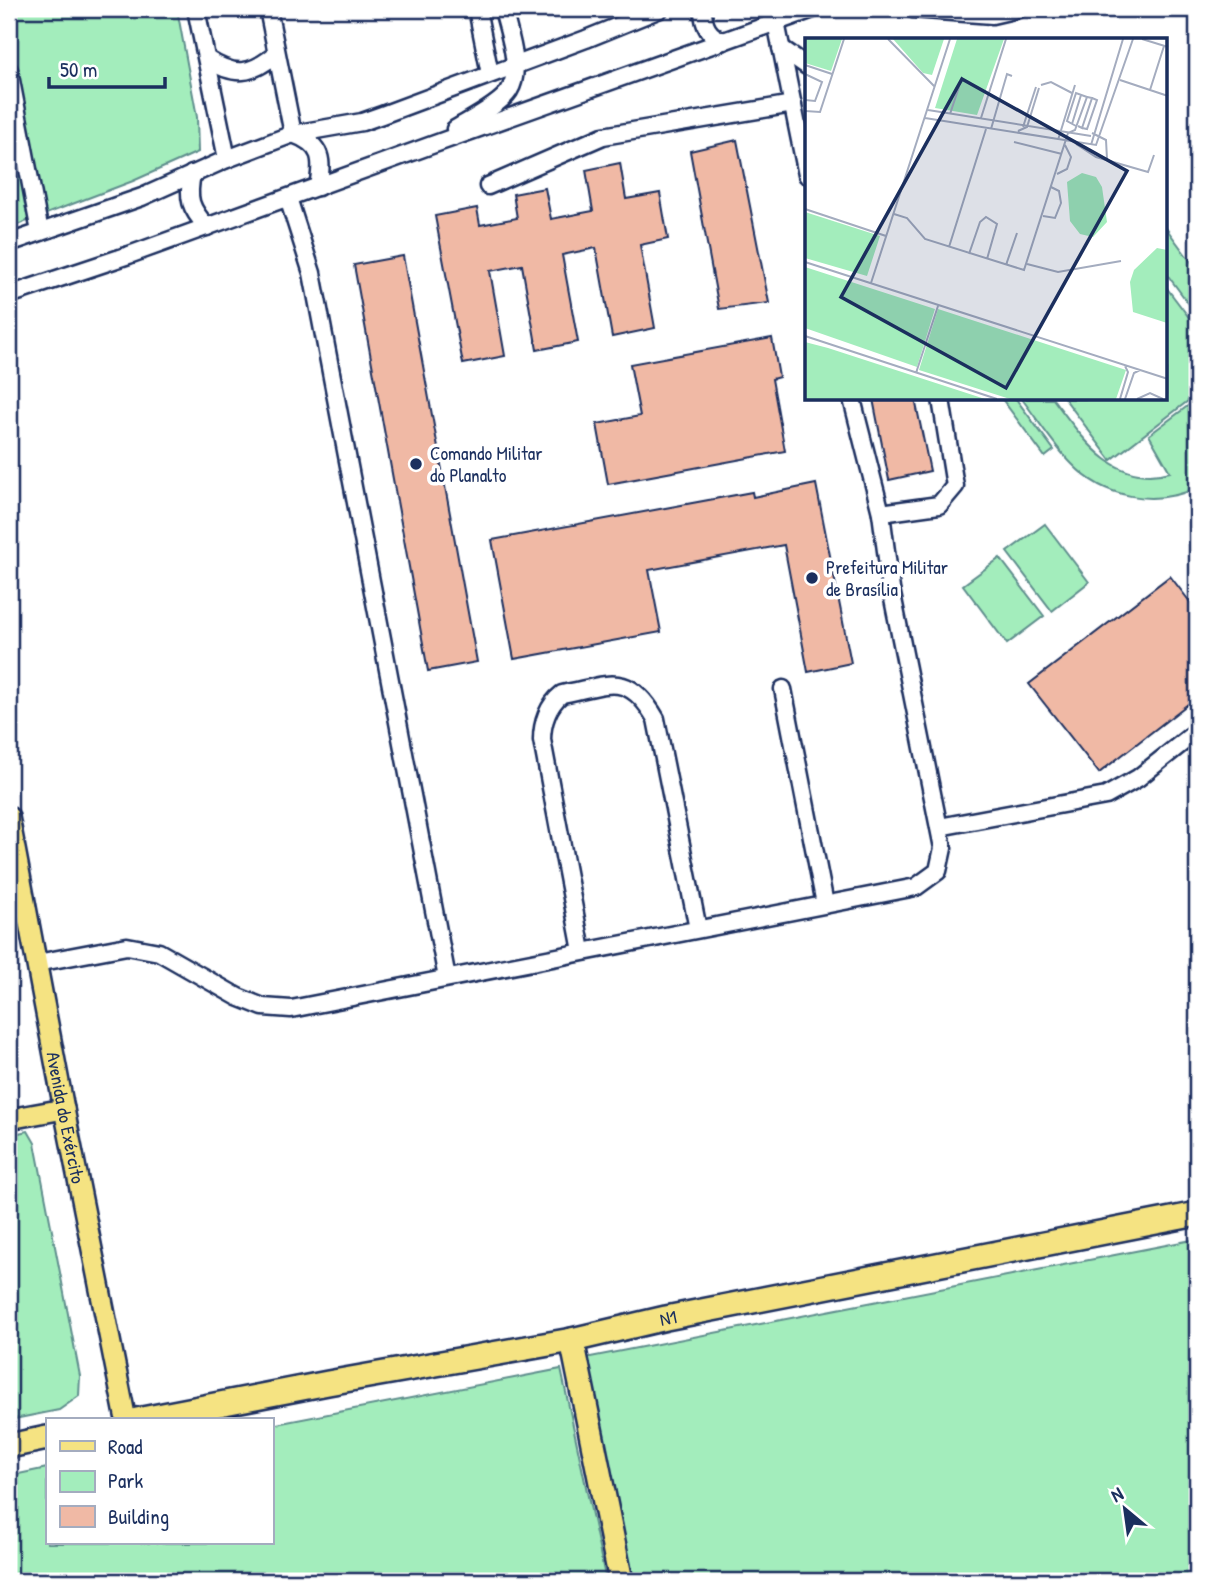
<svg xmlns="http://www.w3.org/2000/svg" width="1206" height="1590" font-family="'Patrick Hand',sans-serif">
<rect width="100%" height="100%" fill="#fff"/>
<filter id="ink" filterUnits="userSpaceOnUse"><feTurbulence type="fractalNoise" baseFrequency=".0143" numOctaves="2"/><feDisplacementMap in="SourceGraphic" scale="14" xChannelSelector="R" yChannelSelector="G"/><feConvolveMatrix kernelMatrix="1 2 1 2 8 2 1 2 1" color-interpolation-filters="sRGB"/></filter>
<g filter="url(#ink)">
<!-- green -->
<g fill="#a3edbc" stroke="#5f8e8d" stroke-width="2">
<path d="M9,9H177L197,117L198,152L133,181L9,228Z"/>
<path d="M1166,228L1197,270V315L1166,273Z"/>
<path d="M1166,287L1197,328V394L1111,460L1065,399H1166Z"/>
<path d="M1002,399H1016L1054,450L1045,457Z"/>
<path d="M1022,399H1053C1082,437 1114,488 1170,472L1149,435L1197,399V488C1154,507 1104,498 1072,464C1053,445 1038,420 1022,399Z"/>
<path d="M1045,524L1089,582L1052,611L1007,552Z"/>
<path d="M1000,558L1044,616L1007,644L963,585Z"/>
<path d="M28,1131L35,1143L80,1376L79,1396L59,1410L9,1420V1135Z"/>
<path d="M1197,1239V1581H627L580,1359Z"/>
<path d="M561,1369L606,1581H9V1476L47,1468V1543H271V1425Z"/>
</g>
<!-- building -->
<g fill="#f0b9a5" stroke="#1b2f5e" stroke-width="2">
<path d="M737,140L769,303L719,309L690,151Z"/>
<path d="M620,163L626,199L660,193L668,239L640,245L655,328L612,337L596,248L562,255L578,342L537,350L522,265L490,271L505,356L463,364L435,216L477,208L480,225L517,218L513,194L545,188L551,219L593,211L586,170Z"/>
<path d="M403,256L477,662L428,671L354,265Z"/>
<path d="M772,338L779,377L772,379L785,451L608,484L597,424L640,416L630,364Z"/>
<path d="M873,399H915L930,471L889,480Z"/>
<path d="M816,484L851,663L808,672L784,545L649,570L661,632L514,659L492,540L752,492L753,497Z"/>
<path d="M1170,576L1197,611V697L1099,773L1029,684Z"/>
</g>
<g fill="none" stroke-linecap="round" stroke-linejoin="round">
<!-- minor casing -->
<g stroke="#1b2f5e" stroke-width="21">
<g id="minor">
<path d="M196,9L227,159"/>
<path d="M268,9L293,134"/>
<path d="M477,9L490,74"/>
<path d="M703,9C703,25 708,36 724,41"/>
<path d="M776,9V22L807,175"/>
<path d="M912,9L992,15L1018,9"/>
<path d="M781,48L807,66"/>
<path d="M207,59C235,77 251,75 276,54"/>
<path d="M9,70L40,232"/>
<path d="M455,129C470,120 500,105 509,91C523,69 508,32 503,9"/>
<path d="M293,134C323,145 323,160 318,187"/>
<path d="M192,174C187,199 190,208 207,227"/>
<path d="M488,186L603,136L793,104"/>
<path d="M288,198L312,273L447,978"/>
<path d="M9,243L142,197L227,159L293,134L362,122L382,115L586,39L660,9"/>
<path d="M9,295L129,255L429,146L813,9"/>
<path d="M881,513L939,505L955,486L941,399"/>
<path d="M783,689L825,904"/>
<path d="M939,827L1106,796L1138,778L1197,731"/>
<path d="M582,951L542,740C542,723 548,705 562,694C609,685 628,670 656,719L698,929"/>
<path d="M37,963L127,946L159,952L238,997L263,1007L291,1009L916,887L938,871L943,848L891,589L881,513L852,399"/>
</g>
</g>
<!-- major casing -->
<g stroke="#1b2f5e" stroke-width="24">
<g id="major">
<path id="s1" d="M9,817L64,1109L126,1420"/>
<path d="M9,1119L64,1109"/>
</g>
</g>
<!-- highway casing -->
<g stroke="#1b2f5e" stroke-width="28">
<g id="highway">
<path d="M572,1340L621,1581"/>
<path id="s2" d="M137,1420L328,1383L572,1340L666,1318L1197,1214"/>
<path d="M9,1446L47,1438"/>
</g>
</g>
<!-- minor -->
<use href="#minor" stroke="#fff" stroke-width="16"/>
<!-- major -->
<use href="#major" stroke="#f5e382" stroke-width="19"/>
<!-- highway -->
<use href="#highway" stroke="#f5e382" stroke-width="23"/>
</g>
</g>
<!-- markers -->
<g fill="#1b2f5e" stroke="#fff" stroke-width="2.5">
<circle cx="416" cy="464" r="7"/>
<circle cx="812" cy="578" r="7"/>
</g>
<g text-anchor="middle" dominant-baseline="central" stroke-width="7" stroke-linejoin="round" paint-order="stroke">
<!-- poi labels -->
<g font-size="19" fill="#1b2f5e" stroke="#fff" text-anchor="start">
<text x="430" y="453">Comando Militar<tspan x="430" dy="22">do Planalto</tspan></text>
<text x="826" y="567">Prefeitura Militar<tspan x="826" dy="22">de Brasília</tspan></text>
</g>
<!-- street labels -->
<g font-size="19" fill="#1b2f5e" stroke="#fff">
<text stroke="none"><textPath href="#s1" startOffset="306">Avenida do Exército</textPath></text>
<text stroke="none"><textPath href="#s2" startOffset="541">N1</textPath></text>
</g>
</g>
<!-- overview -->
<g transform="translate(805 38)">
<rect width="362" height="362" fill="#fff"/>
<path d="M0,1H37L26,33L0,25ZM88,1H139L127,37L118,35ZM152,1H199L172,77L130,70ZM277,135L291,139L297,149L302,184L288,199L275,196L265,183L262,144ZM0,174L75,198L62,238L0,220ZM352,210L362,212V285L328,274L325,244L329,232ZM0,229L130,271L112,329L0,290ZM133,271L321,332L311,361H205L114,332ZM0,304L23,310L180,361H0Z" fill="#a3edbc"/>
<path fill="none" stroke="#a4acbf" stroke-width="2" d="M83,1L130,49M337,1L363,9M0,27L27,36M0,36L17,44L10,63L0,62M315,42L363,58M236,47L246,44L267,55M345,52L359,8M123,72L286,98M0,73L15,74L39,1M145,76L154,49M120,80L291,107L328,1M176,80L201,1M267,86L276,57M271,88L262,83L271,55L282,59M218,89L231,49M277,90L282,91L292,62L287,60M186,91L202,36L207,38M213,93L222,89L234,50M287,95L301,102L302,121M253,102L270,47M209,104L257,116M271,106L291,119L343,134L349,117M286,107L318,1M252,136L262,131L266,119L260,107M0,171L81,198M89,176L102,180L120,201L219,232L263,95L270,92L282,59L287,60L277,90L273,88M238,178L250,180L256,165L254,153L246,149M144,209L181,91M164,216L175,184L181,179L192,186L182,221M0,224L363,341M222,226L253,234L316,223M201,227L212,195M66,245L145,1M0,298L192,361M111,335L133,268M315,361L323,334L320,328M320,361L329,335L335,332M332,361L345,355L358,361"/>
<path fill="#1b2f5e" fill-opacity="0.15" stroke="#1b2f5e" stroke-width="3.5" d="M157,41L322,133L201,350L36,259Z"/>
<rect width="362" height="362" fill="none" stroke="#1b2f5e" stroke-width="3.5"/>
</g>
<!-- margin -->
<rect width="1206" height="1590" fill="none" stroke="#fff" stroke-width="35"/>
<rect x="18" y="18" width="1171" height="1555" fill="none" stroke="#1b2f5e" stroke-width="2.5" filter="url(#ink)"/>
<!-- legend -->
<rect x="46" y="1418" width="228" height="126" fill="#ffffff" stroke="#a4acbf" stroke-width="2"/>
<rect x="60" y="1441" width="35" height="10" fill="#f5e382" stroke="#a4acbf" stroke-width="2"/>
<text x="108" y="1454" font-size="21" fill="#1b2f5e">Road</text>
<rect x="60" y="1471" width="35" height="21" fill="#a3edbc" stroke="#a4acbf" stroke-width="2"/>
<text x="108" y="1488" font-size="21" fill="#1b2f5e">Park</text>
<rect x="60" y="1506" width="35" height="21" fill="#f0b9a5" stroke="#a4acbf" stroke-width="2"/>
<text x="108" y="1524" font-size="21" fill="#1b2f5e">Building</text>
<!-- north arrow -->
<g transform="translate(1125 1509) rotate(331)" stroke="#ffffff" stroke-width="5" paint-order="stroke">
<path d="M0-5L12 26L0 18L-12 26Z" fill="#1b2f5e"/>
<text y="-10" font-size="19" font-weight="bold" text-anchor="middle" fill="#1b2f5e">N</text>
</g>
<!-- scale -->
<path d="M49 77v10h116v-10" fill="none" stroke="#1b2f5e" stroke-width="3.5"/>
<text x="60" y="77" font-size="21" fill="#1b2f5e" stroke="#ffffff" stroke-width="5" paint-order="stroke">50 m</text>
</svg>
